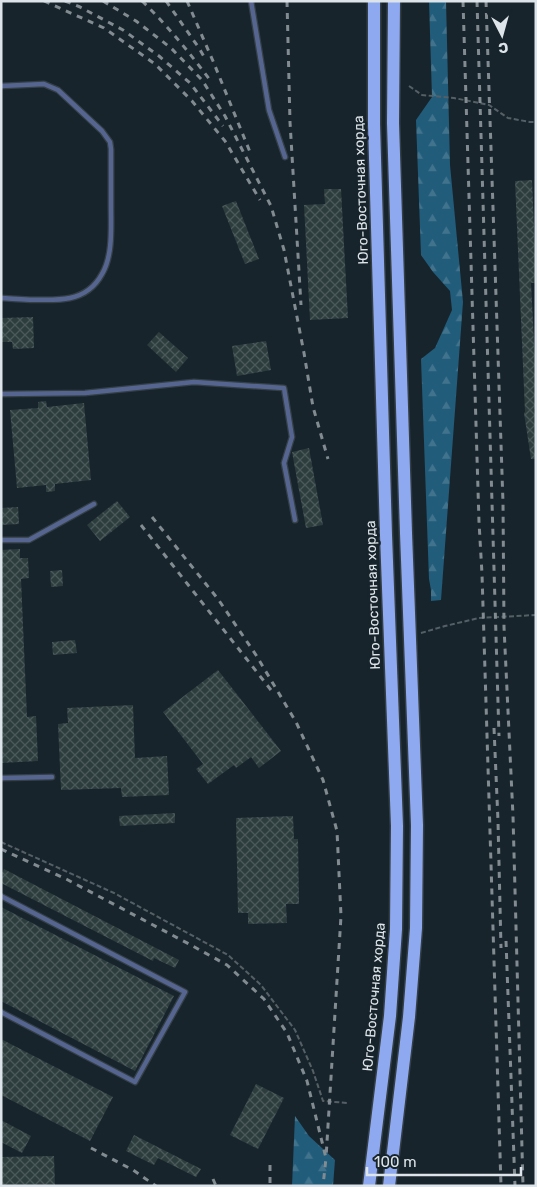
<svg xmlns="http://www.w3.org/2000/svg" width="537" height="1187" font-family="Rubik,sans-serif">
<defs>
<pattern id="forest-firs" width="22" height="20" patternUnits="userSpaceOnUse" patternTransform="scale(1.25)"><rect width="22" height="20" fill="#215c7a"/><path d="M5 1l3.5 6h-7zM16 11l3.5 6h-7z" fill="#41738d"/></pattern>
<pattern id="building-cross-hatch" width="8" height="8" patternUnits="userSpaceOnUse" patternTransform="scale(1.25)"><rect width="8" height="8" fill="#2d3d3e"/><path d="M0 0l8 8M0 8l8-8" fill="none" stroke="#4b595a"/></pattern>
</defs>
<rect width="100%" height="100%" fill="#18242b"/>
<!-- forest -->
<g fill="url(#forest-firs)">
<path d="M429,1H446L450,165L463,302L441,600L431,601V590L429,579L421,359L435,348L452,310L450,291L433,272L421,255L416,120L432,97Z"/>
<path d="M295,1116L309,1136L335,1160L333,1186H292Z"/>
</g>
<!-- building -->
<g fill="url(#building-cross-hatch)">
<path d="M532,180L536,275V283H531L536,380V409H534L536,422V459H531L524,413L525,412L515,181Z"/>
<path d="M324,189H341L348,318L310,320L304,205L325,204Z"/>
<path d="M236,201L259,259L245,264L222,206Z"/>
<path d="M33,317L34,348L13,349L12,342H1V318Z"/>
<path d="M159,332L188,358L176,372L147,345Z"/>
<path d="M266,341L271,370L237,376L232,346Z"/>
<path d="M46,401L47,407L84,403L91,480L55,484V491L46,492V485L17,488L10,410L38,408V402Z"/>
<path d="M309,448L323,525L306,528L292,452Z"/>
<path d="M117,501L130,517L100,541L87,525Z"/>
<path d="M18,507L19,524L1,525V508Z"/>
<path d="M20,549V558H28L29,578L21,579L27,717L36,716L38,761L1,763V550Z"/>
<path d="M62,570L63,586L51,587L50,571Z"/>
<path d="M75,640L77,653L53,655L52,642Z"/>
<path d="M218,670L281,751L259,768L251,757L236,768L234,765L208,784L196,769L203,764L163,712Z"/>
<path d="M133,705L135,758L167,756L169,795L122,797L121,788L61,790L58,724L68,723L67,708Z"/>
<path d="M175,813V823L120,826L119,816Z"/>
<path d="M293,816L294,839H298L299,904H286L287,923L248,924V913H238L236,818Z"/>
<path d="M4,869L179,960L175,968L154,958L153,961L1,883V875Z"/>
<path d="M1,907L174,996L135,1071L1,1001Z"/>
<path d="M1,1039L113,1097L90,1141L1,1095Z"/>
<path d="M256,1084L284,1098L258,1149L230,1135Z"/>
<path d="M1,1120L31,1136L22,1153L1,1142Z"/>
<path d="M134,1135L201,1169L196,1177L158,1158L154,1165L126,1151Z"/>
<path d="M54,1156L55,1186H1V1157Z"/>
</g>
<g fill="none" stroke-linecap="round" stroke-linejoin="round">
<!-- service casing -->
<g stroke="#343f46" stroke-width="7">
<g id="service">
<path d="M251,1L269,110L285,157"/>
<path d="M1,86L44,84L58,90L102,131L110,142L111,149C111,169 111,188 111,207C111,227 113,256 102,274C95,287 84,295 70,298C52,302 21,299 1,298"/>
<path d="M1,394L85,393L194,382L284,388L292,437L284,463L295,520"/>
<path d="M1,540H29L94,504"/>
<path d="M1,778L52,777"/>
<path d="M1,896L185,992L135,1082L1,1012"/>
</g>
</g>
<!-- primary casing -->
<g stroke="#343f46" stroke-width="15">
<g id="primary">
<path d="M369,1186L390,1016L396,929L397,826L386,535L374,124V1"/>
<path d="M389,1186L409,1017L416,928L417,825L406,533L393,123L394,1"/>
</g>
</g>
<!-- path -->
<g stroke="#556066" stroke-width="2" stroke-dasharray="5 2.5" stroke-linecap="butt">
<path d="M409,86L422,95L454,98L489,105L508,118L530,122H535"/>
<path d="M421,633L445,626L479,618L536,615"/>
<path d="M1,842L114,893L228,955L261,985L295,1030L313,1071L323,1101L348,1103"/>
</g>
<!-- service -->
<use href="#service" stroke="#55658f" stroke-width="4.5"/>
<!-- primary -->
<use href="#primary" stroke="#8fa9f0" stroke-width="12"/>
<!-- rail -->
<g stroke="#818b91" stroke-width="3" stroke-dasharray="6 6" stroke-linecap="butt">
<path d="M44,1L104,28L155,64L192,101L225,141L260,200"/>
<path d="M65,1L80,7L123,30L159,56L190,83L223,126"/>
<path d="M103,1L136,21L171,48L202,80L225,116L271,206L284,250L304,353L313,407L328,459"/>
<path d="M142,1C167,25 189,52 210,80"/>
<path d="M166,1L199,48L206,60"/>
<path d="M187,1L213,61L250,152"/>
<path d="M287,1L290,122L301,305"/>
<path d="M463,1L479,522L482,574L501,1186"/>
<path d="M477,1L499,736"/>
<path d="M486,1L503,503L504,627L513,816L523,1186"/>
<path d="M152,517L218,599L256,655L296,722L323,780L337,831L341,916L326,1158"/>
<path d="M141,525L271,690"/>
<path d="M494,728L498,821L501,948"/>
<path d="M1,849L68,880L189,944L227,965L264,999L287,1033L307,1081L326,1158L323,1186"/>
<path d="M506,941L515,1186"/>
<path d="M91,1148L133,1170L156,1186"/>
<path d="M270,1165V1186"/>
<path d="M213,1179L216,1186"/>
</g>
</g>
<g text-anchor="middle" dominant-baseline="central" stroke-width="5" stroke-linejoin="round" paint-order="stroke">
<!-- street labels -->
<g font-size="14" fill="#dde5ea" stroke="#18242b">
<text transform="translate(361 190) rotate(-92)">Юго-Восточная хорда</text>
<text transform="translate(373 595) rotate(-92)">Юго-Восточная хорда</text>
<text transform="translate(374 997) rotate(-85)">Юго-Восточная хорда</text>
</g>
</g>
<!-- border -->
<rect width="537" height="1187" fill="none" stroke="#dde5ea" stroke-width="5"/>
<!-- north arrow -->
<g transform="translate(502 35) rotate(174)" stroke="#18242b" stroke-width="4" paint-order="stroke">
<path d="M0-4L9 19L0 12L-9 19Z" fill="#dde5ea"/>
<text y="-8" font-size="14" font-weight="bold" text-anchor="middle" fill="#dde5ea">С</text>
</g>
<!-- scale -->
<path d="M367 1167v8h154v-8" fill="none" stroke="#dde5ea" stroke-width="2.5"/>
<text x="374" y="1167" font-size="15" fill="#dde5ea" stroke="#18242b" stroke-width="4" paint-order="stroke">100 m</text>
</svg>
